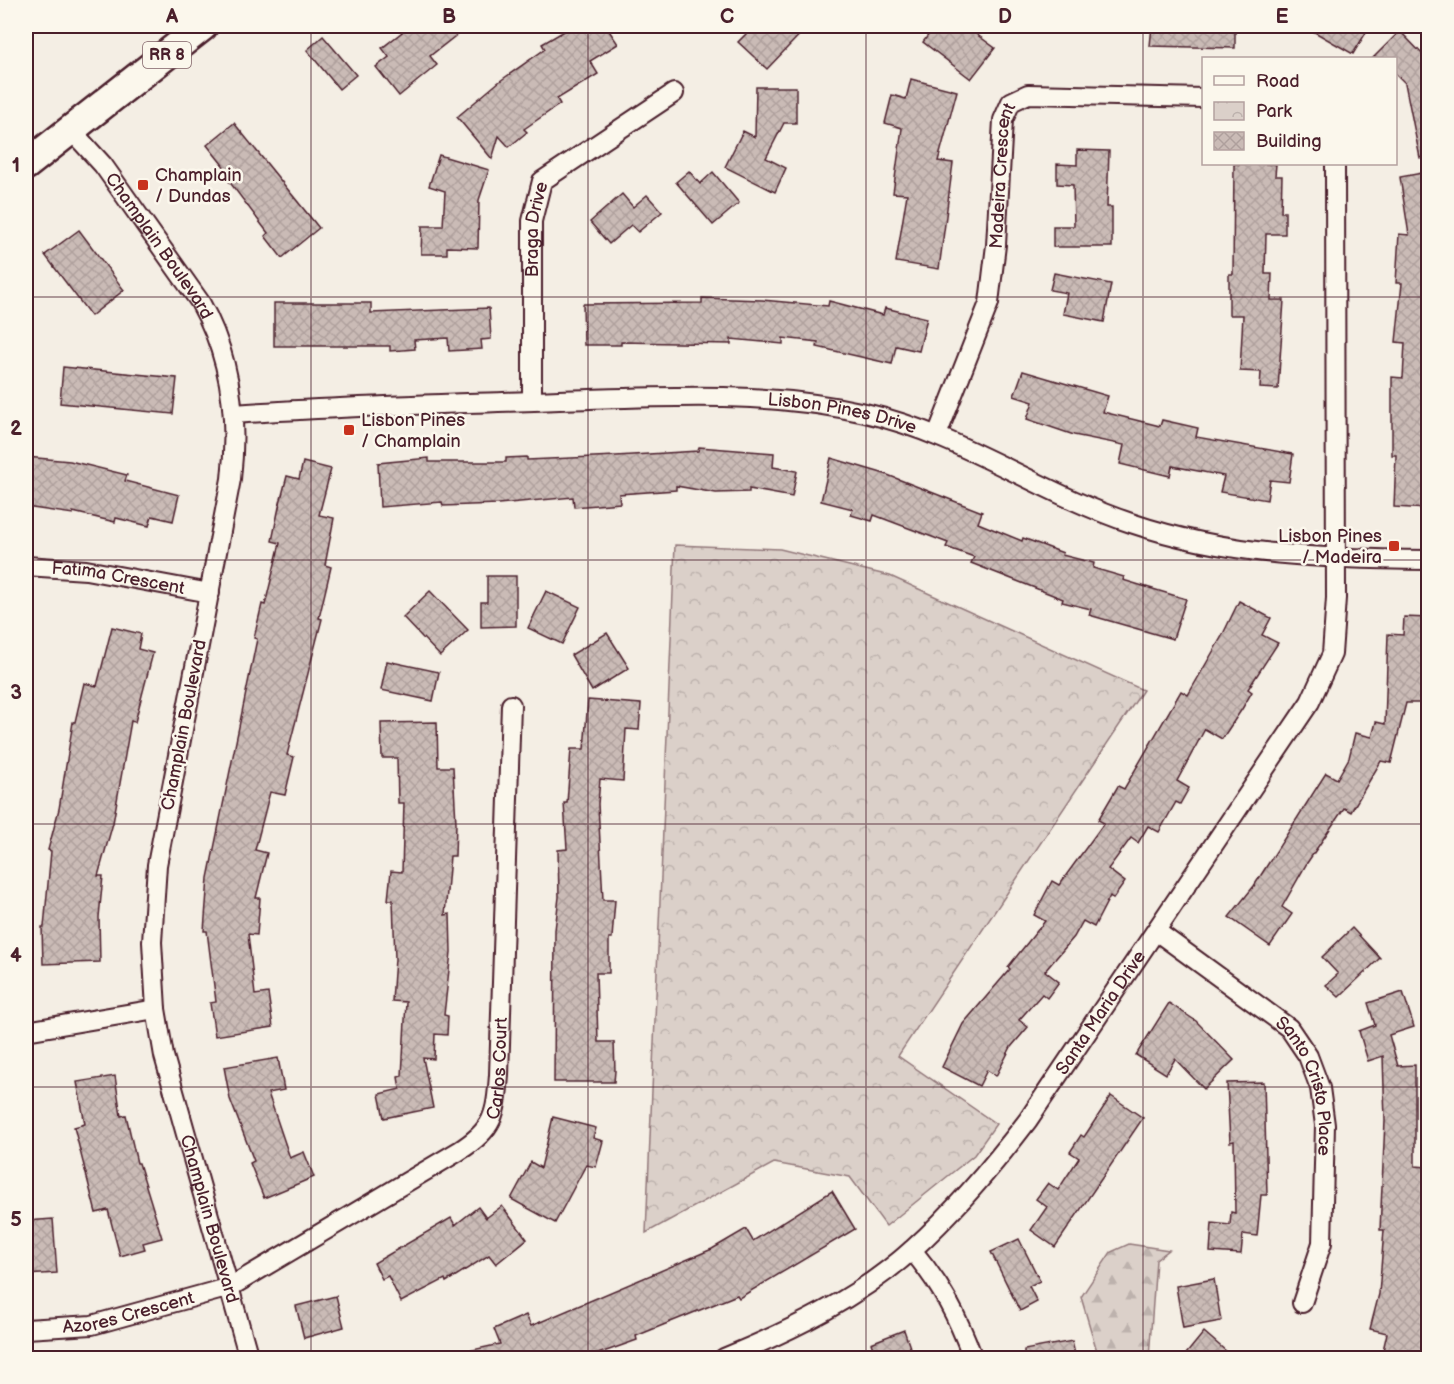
<svg xmlns="http://www.w3.org/2000/svg" width="1454" height="1384" font-family="'Balsamiq Sans',sans-serif">
<defs>
<pattern id="forest-firs" width="22" height="20" patternUnits="userSpaceOnUse" patternTransform="scale(1.5)"><rect width="22" height="20" fill="#dbd0c9"/><path d="M5 1l3.5 6h-7zM16 11l3.5 6h-7z" fill="#bdb2ad"/></pattern>
<pattern id="park-crowns" width="20" height="18" patternUnits="userSpaceOnUse" patternTransform="scale(1.5)"><rect width="20" height="18" fill="#dbd0c9"/><path d="M2 6a3 3 0 1 1 6 0M12 15a3 3 0 1 1 6 0" fill="none" stroke="#bdb2ad"/></pattern>
<pattern id="building-cross-hatch" width="8" height="8" patternUnits="userSpaceOnUse" patternTransform="scale(1.5)"><rect width="8" height="8" fill="#cabbb6"/><path d="M0 0l8 8M0 8l8-8" fill="none" stroke="#afa09d"/></pattern>
</defs>
<rect width="100%" height="100%" fill="#f4eee4"/>
<filter id="ink" filterUnits="userSpaceOnUse"><feTurbulence type="fractalNoise" baseFrequency=".0167" numOctaves="2"/><feDisplacementMap in="SourceGraphic" scale="12" xChannelSelector="R" yChannelSelector="G"/><feConvolveMatrix kernelMatrix="1 2 1 2 8 2 1 2 1" color-interpolation-filters="sRGB"/></filter>
<g filter="url(#ink)">
<!-- forest -->
<path fill="url(#forest-firs)" stroke="#92787a" stroke-width="1.5" d="M1129,1244L1169,1250L1156,1260L1149,1358H1099L1081,1297L1111,1252Z"/>
<!-- park -->
<path fill="url(#park-crowns)" stroke="#92787a" stroke-width="1.5" d="M675,545L780,549L890,576L1143,690L898,1056L996,1124L974,1155L886,1226L850,1177L774,1163L646,1233Z"/>
<!-- building -->
<g fill="url(#building-cross-hatch)" stroke="#4a1f2b" stroke-width="1.5">
<path d="M410,26H468L430,56L437,65L399,96L376,67L389,57L382,48Z"/>
<path d="M573,26H606L618,44L590,61L598,74L557,99L560,104L524,129L527,132L509,147L499,136L492,159L457,117L500,81L545,49L542,44Z"/>
<path d="M754,26H808L767,69L738,42Z"/>
<path d="M935,26H965L995,48L971,79L923,42Z"/>
<path d="M1152,26H1235V48L1150,46Z"/>
<path d="M1304,26H1370L1353,54Z"/>
<path d="M1400,31L1428,60V157L1420,158L1405,83L1395,73V58H1373Z"/>
<path d="M323,36L356,75L339,89L307,50Z"/>
<path d="M911,79L957,91L938,161L953,163L939,269L896,262L907,194L893,193L902,128L885,123L892,95L906,99Z"/>
<path d="M756,87H796V123H784L766,158L786,168L775,192L725,167L743,131L755,137Z"/>
<path d="M234,123L319,228L282,258L265,236L268,233L222,172L226,169L207,145Z"/>
<path d="M1077,150L1109,151L1107,207H1112V247H1053V226H1074L1073,185L1057,184V164L1077,165Z"/>
<path d="M439,155L489,170L479,200L478,248L447,247V254H421L422,226H443L445,191L429,186Z"/>
<path d="M1234,164H1276L1275,176H1282L1281,212H1285V234H1266L1265,274H1272L1271,300H1284L1278,389L1260,388L1261,372L1240,371L1243,315H1229V274H1233Z"/>
<path d="M689,171L700,184L713,172L739,203L713,225L676,182Z"/>
<path d="M1428,172V509L1394,507L1396,455H1392V377L1403,378L1405,343L1396,342L1402,283H1396L1399,234L1409,235L1400,177Z"/>
<path d="M622,194L633,207L647,195L662,212L638,232L631,225L609,244L590,222Z"/>
<path d="M79,230L124,290L91,316L45,255Z"/>
<path d="M1054,273L1111,284L1104,322L1063,314L1067,293L1050,290Z"/>
<path d="M702,298L762,300L828,306L829,301L883,315L885,308L927,318L919,351L896,346L892,364L817,347L818,342L783,338V344L731,339V344L621,342V345H584L583,304L702,303Z"/>
<path d="M274,303H371V313L489,308L491,339L481,340L482,349L449,351L448,338L414,340L415,349L390,351V346H274Z"/>
<path d="M63,367L177,378L173,414L60,403Z"/>
<path d="M1023,371L1108,396L1103,412L1160,426L1162,420L1198,428L1196,437L1293,454L1289,482L1270,480L1267,500L1220,492L1224,476L1172,466L1170,476L1120,464L1124,445L1074,435L1027,419L1033,402L1014,396Z"/>
<path d="M699,447L774,453L773,467L797,471L792,497L749,489V492L716,493L676,486V490L619,494L620,503L574,507L573,497L498,504L443,506L442,502L380,507L378,463L429,458V462H506V458L527,457V460L616,456L698,451Z"/>
<path d="M26,457L70,461L127,475L125,481L179,495L173,521L152,516L149,526L116,518L115,522L73,512V514L26,507Z"/>
<path d="M831,458L885,474L982,512L978,523L1022,541L1023,538L1063,553L1062,555L1094,563L1093,568L1124,577L1123,580L1186,599L1173,639L1089,615L1091,609L1062,602L1063,599L971,563L974,557L946,547L948,543L874,515L872,521L851,515L853,509L821,501Z"/>
<path d="M303,462L331,469L319,515L334,518L325,565L331,567L319,618L322,619L287,755L294,757L285,795L270,792L255,850L267,853L256,898H260L257,935L248,934L255,995L268,993L273,1027L215,1036L210,1003L216,1002L207,931H204L208,878L257,639L254,638L262,604L265,605L280,543L272,541L279,507L287,476L299,479Z"/>
<path d="M487,576H516V626L481,627V602H487Z"/>
<path d="M430,591L468,630L440,656L403,617Z"/>
<path d="M546,591L580,607L562,644L528,628Z"/>
<path d="M1239,601L1271,618L1262,635L1278,643L1248,689L1252,692L1242,709L1222,739L1205,729L1177,781L1189,788L1180,804L1176,802L1159,832L1148,826L1138,843L1131,838L1108,869L1125,882L1113,899L1110,896L1094,927L1083,921L1074,937L1045,971L1059,982L1047,998L1042,994L1019,1020L1028,1027L1011,1047L996,1076L987,1070L979,1086L942,1067L963,1024L1010,969L1008,967L1045,921L1034,915L1052,881L1059,885L1104,823L1098,820L1118,786L1124,789L1181,691L1188,695L1222,636Z"/>
<path d="M1404,617L1428,618V703H1406L1391,763L1381,761L1351,812L1344,808L1307,863L1282,907L1292,914L1270,946L1229,917L1254,886L1326,773L1337,779L1349,758L1355,733L1372,737L1376,722L1385,724L1388,634L1403,635Z"/>
<path d="M112,627L141,634L138,649L153,653L135,722L131,721L113,823L98,876H103L99,917L100,962L43,964L42,927H44L51,851L48,850L59,809L73,722H75L84,683L97,686Z"/>
<path d="M607,633L629,668L592,691L571,655Z"/>
<path d="M387,661L439,672L433,701L381,690Z"/>
<path d="M588,700L641,704L639,730L626,729L623,781L600,779L598,804L603,900H615L612,938H609V973H596L598,1042H614L615,1071L614,1082H554L555,930L559,897L558,850L567,849L564,803H567L571,749H584Z"/>
<path d="M437,722L438,767H453L456,823L455,856H450L445,915L450,914L451,952L444,1015L448,1016L447,1035L435,1034L434,1059L423,1058L433,1108L384,1118L379,1094L400,1089L398,1077L402,1076L406,1002L392,1001L395,959L393,900H388L391,871L402,872L404,803H398L397,758H382L381,723Z"/>
<path d="M1352,928L1380,958L1339,997L1326,985L1338,974L1322,957Z"/>
<path d="M1403,992L1414,1027L1389,1035L1398,1066L1415,1065V1166L1427,1167L1428,1194V1359H1381L1387,1333L1370,1329L1379,1294L1384,1230H1380L1385,1121L1383,1056L1368,1061L1359,1031L1375,1025L1368,1003Z"/>
<path d="M1169,1003L1196,1021L1234,1060L1204,1089L1175,1059L1166,1074L1136,1055Z"/>
<path d="M278,1058L284,1090L268,1093L290,1158L304,1152L314,1177L264,1198L250,1163L254,1161L230,1099L224,1067Z"/>
<path d="M115,1076L121,1116L126,1115L137,1163H139L162,1238L143,1243L145,1249L120,1256L108,1210L96,1213L74,1127L85,1124L77,1082Z"/>
<path d="M1264,1082L1267,1195H1261L1257,1236L1243,1234L1241,1254L1210,1252L1212,1223L1230,1225L1231,1212L1235,1213L1234,1141L1230,1142L1227,1083Z"/>
<path d="M1111,1096L1143,1118L1055,1247L1031,1230L1047,1207L1036,1199L1048,1183L1058,1190L1079,1158L1070,1152L1081,1135L1084,1137Z"/>
<path d="M553,1117L596,1128L593,1138L603,1141L596,1167L586,1165L555,1223L511,1199L531,1162L541,1168Z"/>
<path d="M832,1191L855,1229L739,1298L737,1295L636,1336L637,1340L584,1359H468V1351L500,1344L494,1329L526,1315L531,1326L712,1249L746,1229L753,1241Z"/>
<path d="M502,1206L527,1239L496,1264L489,1255L446,1282L445,1279L401,1302L388,1276L382,1279L374,1263L451,1218L455,1225L478,1207L486,1218Z"/>
<path d="M53,1219L57,1273L26,1275V1221Z"/>
<path d="M1019,1239L1040,1281L1029,1286L1037,1302L1020,1311L991,1252Z"/>
<path d="M1214,1279L1221,1321L1183,1328L1176,1286Z"/>
<path d="M336,1296L344,1327L304,1338L296,1306Z"/>
<path d="M904,1330L914,1359H877L871,1343Z"/>
<path d="M1204,1332L1235,1359H1182Z"/>
<path d="M1072,1341L1076,1359H1024V1350Z"/>
</g>
<g fill="none" stroke-linecap="round" stroke-linejoin="round">
<!-- street casing -->
<g stroke="#4a1f2b" stroke-width="22">
<g id="street">
<path id="s1" d="M71,130L103,165L200,302C231,357 238,418 231,479L157,865L152,942L156,1009L164,1056L249,1358"/>
<path id="s2" d="M532,401V221L542,181L674,93"/>
<path id="s3" d="M234,414C342,406 451,404 559,400C662,397 764,390 865,413C960,434 1040,493 1131,523C1228,556 1328,559 1428,560"/>
<path id="s4" d="M937,435L989,303L996,245L1003,120L1011,102L1028,94L1204,98"/>
<path id="s5" d="M26,566L86,570L210,593"/>
<path id="s6" d="M1156,931L1289,1028L1308,1056L1320,1088L1325,1125L1322,1243L1302,1303"/>
<path d="M26,1031L156,1009"/>
<path d="M912,1250C942,1286 957,1315 973,1358"/>
<path id="s7" d="M26,1329L92,1325L230,1287L459,1151C494,1129 496,1115 499,1075L511,705"/>
<path id="s8" d="M724,1358C790,1331 859,1298 913,1249C956,1210 993,1166 1028,1120L1310,702L1332,654L1336,598L1335,164"/>
</g>
</g>
<!-- primary casing -->
<g stroke="#4a1f2b" stroke-width="33">
<path id="primary" d="M26,165L203,26"/>
</g>
<!-- street -->
<use href="#street" stroke="#fbf7ec" stroke-width="18"/>
<!-- primary -->
<use href="#primary" stroke="#fbf7ec" stroke-width="28"/>
</g>
</g>
<!-- grid -->
<path fill="none" stroke="#4a1f2b" stroke-width="1.5" stroke-opacity="0.55" d="M311,26V1358M588,26V1358M866,26V1358M1143,26V1358M26,297H1428M26,560H1428M26,824H1428M26,1087H1428"/>
<!-- markers -->
<g fill="#c8321e" stroke="#fbf7ec" stroke-width="2">
<rect x="137" y="179" width="12" height="12" rx="3"/>
<rect x="343" y="424" width="12" height="12" rx="3"/>
<rect x="1388" y="540" width="12" height="12" rx="3"/>
</g>
<g text-anchor="middle" dominant-baseline="central" stroke-width="5" stroke-linejoin="round" paint-order="stroke">
<!-- shield labels -->
<rect fill="#fbf7ec" stroke="#7f6065" stroke-width="1.5" x="143" y="42" width="48" height="26" rx="4.5"/>
<g font-size="16" font-weight="bold" fill="#4a1f2b">
<text x="167" y="55">RR 8</text>
</g>
<!-- poi labels -->
<g font-size="18" fill="#4a1f2b" stroke="#fbf7ec" text-anchor="start">
<text x="155" y="175">Champlain<tspan x="155" dy="21">/ Dundas</tspan></text>
<text x="361" y="420">Lisbon Pines<tspan x="361" dy="21">/ Champlain</tspan></text>
<text x="1382" y="536" text-anchor="end">Lisbon Pines<tspan x="1382" dy="21">/ Madeira</tspan></text>
</g>
<!-- street labels -->
<g font-size="18" fill="#4a1f2b" stroke="#fbf7ec">
<text stroke="none"><textPath href="#s4" startOffset="270">Madeira Crescent</textPath></text>
<text stroke="none"><textPath href="#s2" startOffset="172">Braga Drive</textPath></text>
<text stroke="none"><textPath href="#s1" startOffset="146">Champlain Boulevard</textPath></text>
<text stroke="none"><textPath href="#s3" startOffset="610">Lisbon Pines Drive</textPath></text>
<text stroke="none"><textPath href="#s5" startOffset="93">Fatima Crescent</textPath></text>
<text transform="translate(184 725) rotate(-79)">Champlain Boulevard</text>
<text stroke="none"><textPath href="#s8" startOffset="522">Santa Maria Drive</textPath></text>
<text stroke="none"><textPath href="#s7" startOffset="573">Carlos Court</textPath></text>
<text stroke="none"><textPath href="#s6" startOffset="226">Santo Cristo Place</textPath></text>
<text stroke="none"><textPath href="#s1" startOffset="1152">Champlain Boulevard</textPath></text>
<text stroke="none"><textPath href="#s7" startOffset="104">Azores Crescent</textPath></text>
</g>
</g>
<!-- margin -->
<rect width="1454" height="1384" fill="none" stroke="#fbf7ec" stroke-width="66"/>
<!-- legend -->
<rect x="1202" y="57" width="195" height="108" fill="#fbf7ec" stroke="#b4a19f" stroke-width="1.5"/>
<rect x="1214" y="76" width="30" height="9" fill="#fbf7ec" stroke="#b4a19f" stroke-width="1.5"/>
<text x="1256" y="87" font-size="18" fill="#4a1f2b">Road</text>
<rect x="1214" y="102" width="30" height="18" fill="url(#park-crowns)" stroke="#b4a19f" stroke-width="1.5"/>
<text x="1256" y="117" font-size="18" fill="#4a1f2b">Park</text>
<rect x="1214" y="132" width="30" height="18" fill="url(#building-cross-hatch)" stroke="#b4a19f" stroke-width="1.5"/>
<text x="1256" y="147" font-size="18" fill="#4a1f2b">Building</text>
<rect x="33" y="33" width="1388" height="1318" fill="none" stroke="#4a1f2b" stroke-width="2"/>
<g font-size="20" text-anchor="middle" font-weight="bold" fill="#4a1f2b">
<text x="172" y="23">A</text>
<text x="449" y="23">B</text>
<text x="727" y="23">C</text>
<text x="1005" y="23">D</text>
<text x="1282" y="23">E</text>
<text x="16" y="172">1</text>
<text x="16" y="435">2</text>
<text x="16" y="699">3</text>
<text x="16" y="962">4</text>
<text x="16" y="1226">5</text>
</g>
</svg>
